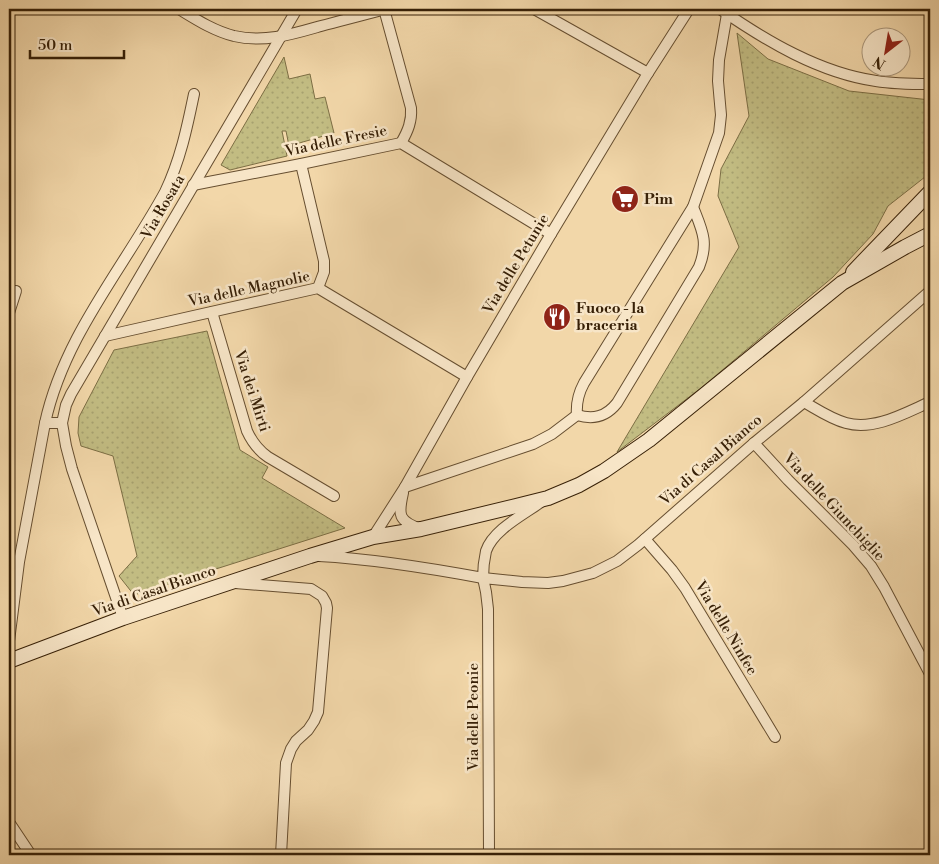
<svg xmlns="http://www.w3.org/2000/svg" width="939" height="864" font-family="'Libre Bodoni',serif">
<defs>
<pattern id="grass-dots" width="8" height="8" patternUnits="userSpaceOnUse" patternTransform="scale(1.25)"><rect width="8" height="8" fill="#c2bc82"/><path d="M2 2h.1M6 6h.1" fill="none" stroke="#a7a16f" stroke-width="1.8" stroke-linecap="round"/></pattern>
</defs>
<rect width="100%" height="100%" fill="#f2d7a9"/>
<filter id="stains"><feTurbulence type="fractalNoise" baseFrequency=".004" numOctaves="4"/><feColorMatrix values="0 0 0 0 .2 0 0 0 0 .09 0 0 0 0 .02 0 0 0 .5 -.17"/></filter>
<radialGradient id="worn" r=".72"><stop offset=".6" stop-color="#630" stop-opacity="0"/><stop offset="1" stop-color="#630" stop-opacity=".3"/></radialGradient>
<!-- grass -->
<g fill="url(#grass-dots)" stroke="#7c6e44">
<path d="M737,33L768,59L849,91L930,100V173L888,206L873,234L833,277L701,388L617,452L739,247L718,196L721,169L749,116Z"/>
<path d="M284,57L289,79L310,74L315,99L325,97L334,133L289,146L286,131H282L287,156L230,170L221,165Z"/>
<path d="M207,331L240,450L268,467L262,478L345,528L134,595L119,576L137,556L113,456L81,446L78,433L79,417L114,350Z"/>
</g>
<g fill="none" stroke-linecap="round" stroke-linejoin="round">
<!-- minor casing -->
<g stroke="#664e30" stroke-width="12">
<g id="minor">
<path d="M179,9C197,20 214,31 234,36C265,43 293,34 321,26C343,20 364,15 385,9"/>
<path d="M384,9L411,108C412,121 408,131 401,143"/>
<path d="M534,9L648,73"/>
<path d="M720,9C766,41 820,73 876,81C894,84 912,84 930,84"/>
<path d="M301,164L324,261V272L318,288"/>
<path d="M193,185L301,164L401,143L551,234"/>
<path d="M212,312L247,431C252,442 258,450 268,457L334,496"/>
<path d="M9,313L16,291"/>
<path d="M105,336L318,288L467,377"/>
<path d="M804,402C818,410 831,419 846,423C874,431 905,413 930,402"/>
<path d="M577,415C576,403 578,394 584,383L693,207L719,133L721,115L718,81L719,60L727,14"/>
<path d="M577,415C593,420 606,417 617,403L699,267C709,242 702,230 693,207"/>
<path d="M62,423H45C64,336 123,269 165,192C180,161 187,128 194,94"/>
<path d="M754,443L788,480L853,545L871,566L884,587L930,674"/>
<path d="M405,487L533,444L552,434L577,415"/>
<path d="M403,493C398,515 398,521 421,529"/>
<path d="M373,537L405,487L467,377L551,234L648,73L689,9"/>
<path d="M645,539L672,570L685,588L775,737"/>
<path d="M319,556C374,559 429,568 483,578C483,569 484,560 486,551C493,530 523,515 541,502"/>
<path d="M235,583L311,589L322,596L326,603L327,608L318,712L314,721L308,730L296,741L291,749L286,763L281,855"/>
<path d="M123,618L72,469L66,446L62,423L66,405L71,394L297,9"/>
<path d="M9,641L19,562L45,423"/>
<path d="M9,822L31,855"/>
<path d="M489,855L488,609L486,592L483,578L522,582L548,583L563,581L593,573L617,561L638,545L754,443L804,402L930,291"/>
</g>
</g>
<!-- secondary casing -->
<g stroke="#372007" stroke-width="16">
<g id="secondary">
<path d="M853,272L930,192"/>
<path d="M9,661L123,618L310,556L373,537L421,529L516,506L548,498L579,485L604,471L649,440L842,283L905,247L930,234"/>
</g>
</g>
<!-- minor -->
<use href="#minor" stroke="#f7e5c7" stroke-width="10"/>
<!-- secondary -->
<use href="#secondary" stroke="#f7e5c7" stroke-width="14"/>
</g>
<!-- icons -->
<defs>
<g id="supermarket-disc" transform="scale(1.4375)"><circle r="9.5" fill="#8f2418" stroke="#f7e5c7"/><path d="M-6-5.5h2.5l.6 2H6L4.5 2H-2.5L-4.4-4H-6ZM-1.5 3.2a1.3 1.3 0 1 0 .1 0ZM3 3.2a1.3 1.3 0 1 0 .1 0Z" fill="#fff"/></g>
<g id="restaurant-disc" transform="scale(1.4375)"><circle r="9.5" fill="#8f2418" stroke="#f7e5c7"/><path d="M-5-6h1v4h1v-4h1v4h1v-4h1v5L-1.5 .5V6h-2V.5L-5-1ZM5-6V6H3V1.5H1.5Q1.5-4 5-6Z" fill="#fff"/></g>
</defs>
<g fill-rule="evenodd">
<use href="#supermarket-disc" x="625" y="199"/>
<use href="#restaurant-disc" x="557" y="317"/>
</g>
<g text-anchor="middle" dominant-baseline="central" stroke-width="5" stroke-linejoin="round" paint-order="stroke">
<!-- street labels -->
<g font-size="15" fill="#372007" stroke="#f7e5c7">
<text transform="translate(336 141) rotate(-12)">Via delle Fresie</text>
<text transform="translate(163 207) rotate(-60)">Via Rosata</text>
<text transform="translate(516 264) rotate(-59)">Via delle Petunie</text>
<text transform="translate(249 289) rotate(-12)">Via delle Magnolie</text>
<text transform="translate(252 391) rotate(72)">Via dei Mirti</text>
<text transform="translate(711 460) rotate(-41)">Via di Casal Bianco</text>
<text transform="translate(834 507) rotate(47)">Via delle Giunchiglie</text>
<text transform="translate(154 591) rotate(-19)">Via di Casal Bianco</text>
<text transform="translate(726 628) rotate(59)">Via delle Ninfee</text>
<text transform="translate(473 717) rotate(-90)">Via delle Peonie</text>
</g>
<!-- poi labels -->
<g font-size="15" font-weight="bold" fill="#372007" stroke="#f7e5c7" text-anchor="start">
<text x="644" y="199">Pim</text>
<text x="576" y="308">Fuoco - la<tspan x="576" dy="17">braceria</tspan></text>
</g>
</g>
<!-- margin -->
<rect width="939" height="864" fill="none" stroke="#f2d7a9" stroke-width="30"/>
<rect x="10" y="10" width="919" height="844" fill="none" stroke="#372007" stroke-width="2.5"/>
<rect x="15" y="15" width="909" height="834" fill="none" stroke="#372007"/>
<!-- north arrow -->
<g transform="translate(886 52) rotate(211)"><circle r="24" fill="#f7e5c7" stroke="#aa967a"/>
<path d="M0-4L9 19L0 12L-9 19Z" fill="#8f2418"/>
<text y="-8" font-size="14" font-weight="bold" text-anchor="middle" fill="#372007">N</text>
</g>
<!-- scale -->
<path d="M30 50v8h94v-8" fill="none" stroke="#372007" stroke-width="2.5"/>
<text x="38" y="50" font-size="15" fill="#372007" stroke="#f7e5c7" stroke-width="4" paint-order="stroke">50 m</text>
<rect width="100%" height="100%" filter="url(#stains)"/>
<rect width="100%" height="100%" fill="url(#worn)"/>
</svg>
